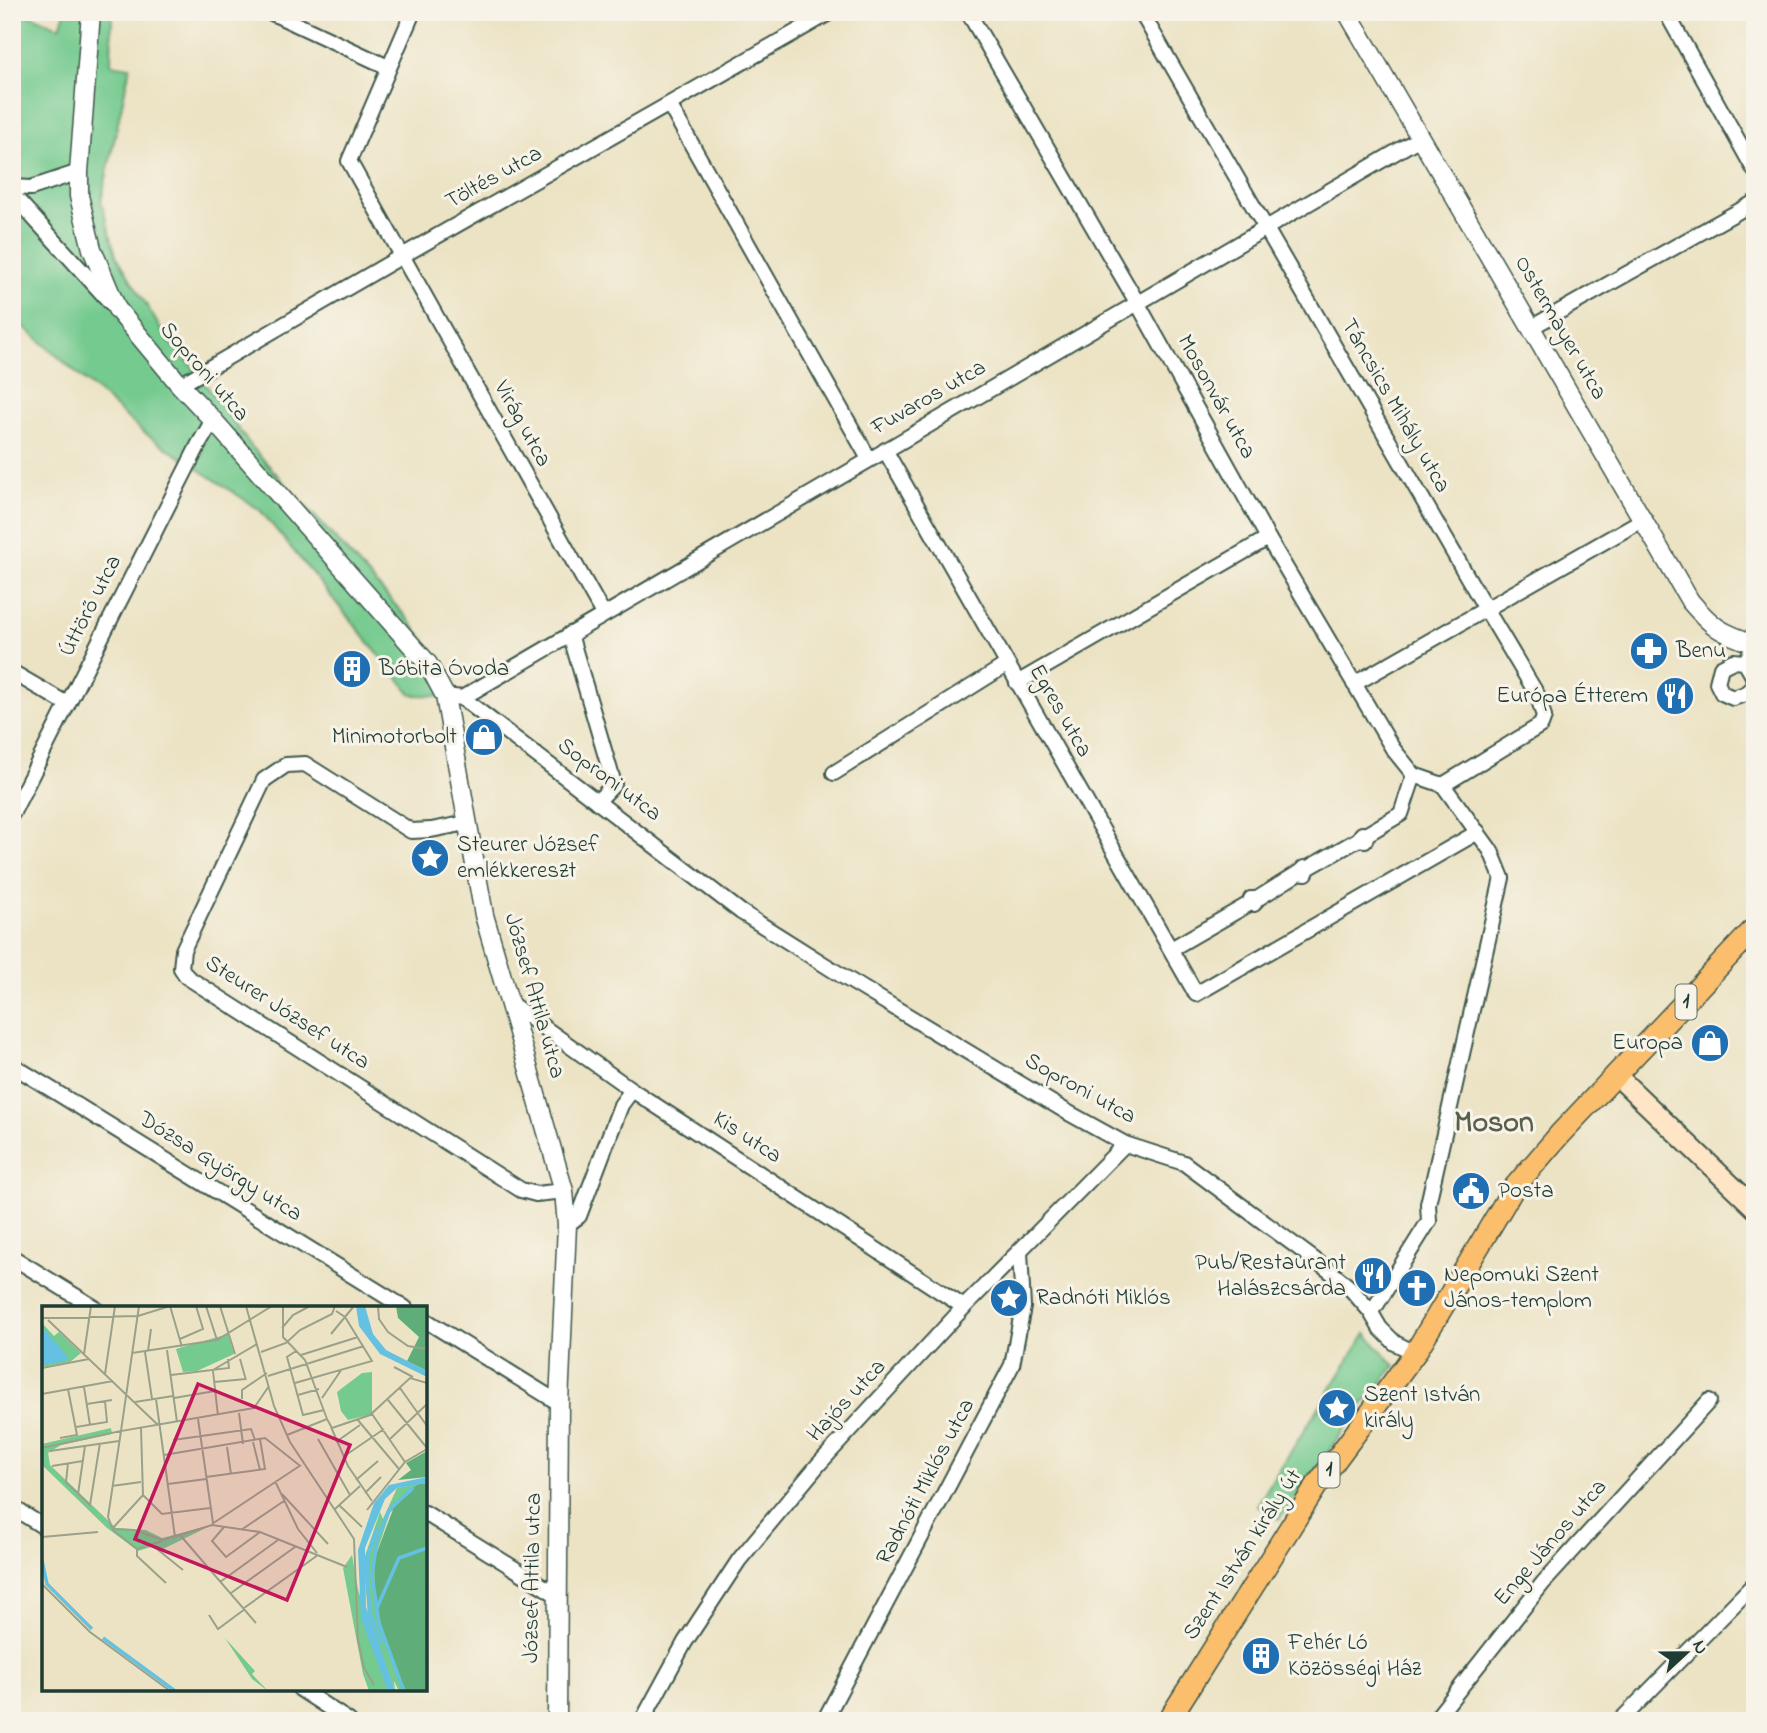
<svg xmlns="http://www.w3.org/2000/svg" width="1767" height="1733" font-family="'Indie Flower',sans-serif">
<rect width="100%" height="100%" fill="#f7f3e8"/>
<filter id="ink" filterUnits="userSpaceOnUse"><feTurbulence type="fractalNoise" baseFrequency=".0143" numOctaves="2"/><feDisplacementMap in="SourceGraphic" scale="14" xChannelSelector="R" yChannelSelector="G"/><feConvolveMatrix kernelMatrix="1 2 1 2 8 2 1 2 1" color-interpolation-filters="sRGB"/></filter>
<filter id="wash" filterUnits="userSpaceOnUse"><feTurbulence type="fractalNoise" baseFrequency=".00686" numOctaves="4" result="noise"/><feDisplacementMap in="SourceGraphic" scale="28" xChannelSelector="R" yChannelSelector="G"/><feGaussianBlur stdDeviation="1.57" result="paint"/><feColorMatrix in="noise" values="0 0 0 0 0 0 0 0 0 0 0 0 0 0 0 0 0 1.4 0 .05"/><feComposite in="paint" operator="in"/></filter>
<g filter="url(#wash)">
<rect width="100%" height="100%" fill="#ece3c4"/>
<!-- green -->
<g fill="#74ca8f" stroke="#4a8462" stroke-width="2">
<path d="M12,12H22L60,27L65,12H112L111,64L130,67L101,201L116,255L167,339L191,365L251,446L408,619L451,674L445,696L412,695L260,510L143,432L12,316Z"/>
<path d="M1366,1333L1395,1366L1363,1404L1279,1519L1257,1505Z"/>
</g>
</g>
<g filter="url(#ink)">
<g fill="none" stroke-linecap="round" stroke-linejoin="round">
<!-- minor casing -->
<g stroke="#3e564a" stroke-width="18">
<g id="minor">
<path d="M270,12L388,67"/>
<path d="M413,12L349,161L603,614"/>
<path d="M968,12L1138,304L1268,538L1393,749L1414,775L1443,785"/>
<path d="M1141,12L1486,609L1538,696L1544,717L1541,725L1443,785"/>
<path d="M1666,12L1755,171"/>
<path d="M670,106L869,459"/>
<path d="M12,187L31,188L79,172"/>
<path d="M12,194L111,303"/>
<path d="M1532,327L1755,202"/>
<path d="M180,385L402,256L831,12"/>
<path d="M885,450L1196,994L1478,832"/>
<path d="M570,634L614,784L597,802"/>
<path d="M1745,662L1753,676L1754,686L1745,694L1733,698L1722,693L1717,683L1721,667L1733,661L1745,662L1755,646"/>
<path d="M12,672L67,704"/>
<path d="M1017,683L1268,538"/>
<path d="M1354,684L1644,519"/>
<path d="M445,696L462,698L741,912L844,977L1067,1112L1125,1144L1184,1163L1331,1272L1350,1288L1370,1311L1380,1328L1395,1343L1415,1353"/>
<path d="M462,698L1420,138"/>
<path d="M834,773L1006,665"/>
<path d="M12,814L199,444L213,420"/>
<path d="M467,823L431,830L411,831L305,764L286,765L264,780L183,950L181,968L187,977L521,1190L536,1194L564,1191"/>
<path d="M1359,839L1365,840L1367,834L1401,814L1414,775"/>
<path d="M1300,872L1306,873L1308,868L1359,839L1362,834"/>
<path d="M1254,904L1257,899L1300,872L1304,868"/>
<path d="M1171,949L1249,904L1251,899H1257"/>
<path d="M508,1002L632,1090L964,1307"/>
<path d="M12,1065L405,1308"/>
<path d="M567,1225L579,1216L621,1105L632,1090"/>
<path d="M12,1257L95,1308"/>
<path d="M1370,1311L1377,1304L1429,1221L1428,1204L1502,878L1491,851L1443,785"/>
<path d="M425,1320L559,1403"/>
<path d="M12,1507L44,1527"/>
<path d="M425,1513L557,1595"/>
<path d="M300,1689L349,1721"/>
<path d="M642,1721L685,1642L739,1560L818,1465L964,1307L1125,1144"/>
<path d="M824,1721L1012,1365L1023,1307L1020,1252"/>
<path d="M1434,1721L1543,1583L1709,1401"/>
<path d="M1620,1721L1755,1583"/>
</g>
</g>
<!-- tertiary casing -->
<g stroke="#3e564a" stroke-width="21">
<g id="tertiary">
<path d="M91,12L79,172V196L92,249L117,309L180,385L213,420L428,664L445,696L484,915L564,1191L567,1225L559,1403L557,1721"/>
<path d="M1347,12L1690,601C1713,628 1721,633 1755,644"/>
</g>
</g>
<!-- secondary casing -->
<g stroke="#3e564a" stroke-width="23">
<path id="secondary" d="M1616,1075L1755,1208"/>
</g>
<!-- primary casing -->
<g stroke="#3e564a" stroke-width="24">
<path id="primary" d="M1168,1721L1317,1485L1415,1353L1513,1189L1560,1134L1755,928"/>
</g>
<!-- minor -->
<use href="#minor" stroke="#fff" stroke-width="14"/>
<!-- tertiary -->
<use href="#tertiary" stroke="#fff" stroke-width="18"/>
<!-- secondary -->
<use href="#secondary" stroke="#fde5c5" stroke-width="19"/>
<!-- primary -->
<use href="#primary" stroke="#fabe6d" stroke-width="21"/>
</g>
</g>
<!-- icons -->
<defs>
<g id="pharmacy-disc" transform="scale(2.0125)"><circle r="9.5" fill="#1f6fb2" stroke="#f7f3e8"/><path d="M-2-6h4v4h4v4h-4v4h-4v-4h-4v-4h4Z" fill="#fff"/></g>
<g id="building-disc" transform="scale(2.0125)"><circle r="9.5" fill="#1f6fb2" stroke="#f7f3e8"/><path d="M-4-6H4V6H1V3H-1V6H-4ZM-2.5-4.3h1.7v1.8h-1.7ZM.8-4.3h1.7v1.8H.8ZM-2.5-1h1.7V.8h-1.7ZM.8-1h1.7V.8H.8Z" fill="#fff"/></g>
<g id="restaurant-disc" transform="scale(2.0125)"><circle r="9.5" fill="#1f6fb2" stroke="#f7f3e8"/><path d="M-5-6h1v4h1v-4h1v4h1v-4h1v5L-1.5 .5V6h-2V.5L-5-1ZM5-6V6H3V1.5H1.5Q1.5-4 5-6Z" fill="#fff"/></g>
<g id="shop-disc" transform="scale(2.0125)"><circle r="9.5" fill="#1f6fb2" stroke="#f7f3e8"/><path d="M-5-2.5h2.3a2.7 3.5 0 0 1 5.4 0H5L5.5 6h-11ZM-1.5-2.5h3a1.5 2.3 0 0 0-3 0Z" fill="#fff"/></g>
<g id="sight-disc" transform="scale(2.0125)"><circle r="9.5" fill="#1f6fb2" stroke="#f7f3e8"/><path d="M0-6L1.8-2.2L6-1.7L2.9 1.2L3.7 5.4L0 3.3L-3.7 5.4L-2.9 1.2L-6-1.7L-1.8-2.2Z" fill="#fff"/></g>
<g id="civic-disc" transform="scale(2.0125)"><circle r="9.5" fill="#1f6fb2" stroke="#f7f3e8"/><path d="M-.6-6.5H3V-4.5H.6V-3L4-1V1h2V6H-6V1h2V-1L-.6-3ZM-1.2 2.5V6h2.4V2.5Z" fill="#fff"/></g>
<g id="church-disc" transform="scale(2.0125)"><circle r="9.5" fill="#1f6fb2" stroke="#f7f3e8"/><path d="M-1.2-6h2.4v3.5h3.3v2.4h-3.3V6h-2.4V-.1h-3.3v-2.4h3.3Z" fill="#fff"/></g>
</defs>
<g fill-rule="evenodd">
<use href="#pharmacy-disc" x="1649" y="651"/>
<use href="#building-disc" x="352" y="669"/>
<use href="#restaurant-disc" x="1675" y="696"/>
<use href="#shop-disc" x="484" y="737"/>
<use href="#sight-disc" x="430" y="858"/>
<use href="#shop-disc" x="1710" y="1043"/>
<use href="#civic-disc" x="1471" y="1191"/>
<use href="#restaurant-disc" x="1373" y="1276"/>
<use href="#church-disc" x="1417" y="1288"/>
<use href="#sight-disc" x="1009" y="1298"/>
<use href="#sight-disc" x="1337" y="1408"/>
<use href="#building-disc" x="1261" y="1656"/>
</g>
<g text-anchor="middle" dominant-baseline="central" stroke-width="6" stroke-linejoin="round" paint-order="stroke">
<!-- shield labels -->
<g fill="#f7f3e8" stroke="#60746a" stroke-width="2">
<rect x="1675.5" y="984.5" width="21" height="35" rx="5"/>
<rect x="1318.5" y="1452.5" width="21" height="35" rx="5"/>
</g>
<g font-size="21" font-weight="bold" fill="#1f3d34">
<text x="1686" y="1002">1</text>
<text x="1329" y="1470">1</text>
</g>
<!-- street labels -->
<g font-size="23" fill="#1f3d34" stroke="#f7f3e8">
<text transform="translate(494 178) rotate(-29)">Töltés utca</text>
<text transform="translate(1560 328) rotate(60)">Ostermayer utca</text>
<text transform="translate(204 372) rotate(49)">Soproni utca</text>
<text transform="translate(1216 397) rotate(61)">Mosonvár utca</text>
<text transform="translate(929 398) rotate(-30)">Fuvaros utca</text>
<text transform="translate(1395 406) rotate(60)">Táncsics Mihály utca</text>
<text transform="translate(522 424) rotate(61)">Virág utca</text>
<text transform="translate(91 606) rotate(-63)">Úttörő utca</text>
<text transform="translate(1060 711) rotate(60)">Egres utca</text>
<text transform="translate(609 780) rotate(37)">Soproni utca</text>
<text transform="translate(534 996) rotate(74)">József Attila utca</text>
<text transform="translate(287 1013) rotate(33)">Steurer József utca</text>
<text transform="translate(1080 1089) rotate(29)">Soproni utca</text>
<text transform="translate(747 1138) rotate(33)">Kis utca</text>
<text transform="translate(220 1167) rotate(32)">Dózsa György utca</text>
<text transform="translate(847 1401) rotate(-47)">Hajós utca</text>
<text transform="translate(926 1482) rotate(-62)">Radnóti Miklós utca</text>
<text transform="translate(1551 1543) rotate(-49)">Enge János utca</text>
<text transform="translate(1243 1555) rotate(-57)">Szent István király út</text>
<text transform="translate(533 1578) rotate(-89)">József Attila utca</text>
</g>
<!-- poi labels -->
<g font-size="23" fill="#1f3d34" stroke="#f7f3e8" text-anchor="start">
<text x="1676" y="651">Benu</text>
<text x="379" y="669">Bóbita Óvoda</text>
<text x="1648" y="696" text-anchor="end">Európa Étterem</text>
<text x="457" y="737" text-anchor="end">Minimotorbolt</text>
<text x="457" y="845">Steurer József<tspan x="457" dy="26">emlékkereszt</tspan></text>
<text x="1683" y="1043" text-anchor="end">Europa</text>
<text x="1498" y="1191">Posta</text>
<text x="1346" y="1263" text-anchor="end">Pub/Restaurant<tspan x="1346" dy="26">Halászcsárda</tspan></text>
<text x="1444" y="1275">Nepomuki Szent<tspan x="1444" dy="26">János-templom</tspan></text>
<text x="1036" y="1298">Radnóti Miklós</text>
<text x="1364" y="1395">Szent István<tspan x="1364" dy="26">király</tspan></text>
<text x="1288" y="1643">Fehér Ló<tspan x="1288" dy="26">Közösségi Ház</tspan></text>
</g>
<!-- district labels -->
<g font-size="30" font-weight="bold" fill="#58604c" stroke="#f7f3e8">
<text x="1494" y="1124">Moson</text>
</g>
</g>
<!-- overview -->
<g transform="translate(42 1306)">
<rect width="385" height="385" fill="#ece3c4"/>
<path d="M0,17L12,30L17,26L39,47L28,56L0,61ZM186,28L192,48L155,65L141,66L134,43ZM330,66V108L306,114L299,105L295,86L320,67ZM69,122L70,128L19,139L6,147L8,159L74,222L104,224L120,232L170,219L121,243L112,240L96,245L65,222L0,159V138ZM376,178L348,207L332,254L333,298L350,356L364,385H357L352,375L353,385L326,313L322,253L338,206L341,213L355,182ZM310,249L316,283L346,385H327L321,368L301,262ZM183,332L213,365L210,368L226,385L210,373Z" fill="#74ca8f"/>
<path d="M354,0H385V65L365,55L377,31L356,12ZM385,145V171L356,174L369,164L364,157ZM385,177V385H364L350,356L333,298L332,254L353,198L376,178Z" fill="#5fae7a"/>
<path d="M314,0H323L331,28L344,44L385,65V71L338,48L317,20ZM0,21L26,51L24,55L0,59ZM385,171V177L355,182L343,193L323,242L324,301L353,385H346L319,312L316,244L332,197L347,179Z" fill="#64c1e2"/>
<path fill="none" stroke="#64c1e2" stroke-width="3.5" d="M335,222L326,248L325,274L328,306L340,338M0,254L5,278L50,323M334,304L357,252L385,242M61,332L133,385M362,385L337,317L330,270L335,234L347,204L371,182"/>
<path fill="none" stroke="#9aa18a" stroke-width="2" d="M128,0L140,41M164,0L175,34M178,0L193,48M204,0L232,100L248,136L312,233L316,334L322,362L332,379M241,0V31L263,54L285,113M336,0L337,13L346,26L366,40L385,43M0,12L96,10L128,0M6,14L116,119M240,22L251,9L268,0M289,28L312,0M138,33L161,23L154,0M125,44L135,116M106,45L109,23M254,45L245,51L261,109L282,104M103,46L110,93M219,46L244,37L258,24L290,8L293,0M90,47L175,34L230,0M42,48L49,0M259,49L316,31M198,53L204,74M352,61L371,71M0,62L47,53M171,64L215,38M171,65L176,110M63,68L73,0M129,69L187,62L186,53M226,70L322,40M172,76L204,73M253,77L330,55L303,11L294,5M42,81L48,119M358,82L385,120M0,88L71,75M256,89L277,83M132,92L173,85M280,92L300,63M114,93L133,231M200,93V84L225,67M346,94L385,142M93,96L131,90M45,98L70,94M212,102L227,80M197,107L201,138M330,108L363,156M156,113L171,217M315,113L357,163M34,121L65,116L63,95M289,121L306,160L330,195M99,122L101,189L120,208L168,202M245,129L285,113L290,122L328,109L368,72L385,77M18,132L35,129L26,83M276,133L308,189M348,133L385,98M131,134L209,123L213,134M211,136L218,164M294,136L318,119M185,141L189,168M0,142L79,125L97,0M8,145L77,135M122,149L223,132L257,159M301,151L342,123M26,157L24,176L48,199L58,137M10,160L41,155M164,171L223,163L218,133M314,174L336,155M233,175L256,223L275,247M126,178L164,173M70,180L99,176M323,187L339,171M36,188L43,140M240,188L286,238M297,199L320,221M293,203L318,180M325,204L363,156L385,143M170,218L259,159M182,221L170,235L184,251L218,226M70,223L92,224L121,234L170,219L218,226L305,261M70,223L101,189M199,224L242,195M138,229L214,317M0,231L56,226M110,239L141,264M95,243L71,224L66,211L79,125L212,102M95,243V250L124,277M95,243L120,235M178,276L236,234M0,278L48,326L128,385M189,287L253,241M202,302L276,249M167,309L176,323L203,303"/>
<path fill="#c2185b" fill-opacity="0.15" stroke="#c2185b" stroke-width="3.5" d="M156,78L308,139L245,294L93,233Z"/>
<rect width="385" height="385" fill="none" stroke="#1f3d34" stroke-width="3.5"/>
</g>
<!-- margin -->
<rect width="1767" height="1733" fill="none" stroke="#f7f3e8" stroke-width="42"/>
<!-- north arrow -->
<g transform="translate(1686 1653) rotate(68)" stroke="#f7f3e8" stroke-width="5" paint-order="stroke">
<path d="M0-5L12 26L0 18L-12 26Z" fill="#1f3d34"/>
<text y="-10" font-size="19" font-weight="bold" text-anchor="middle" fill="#1f3d34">N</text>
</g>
</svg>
